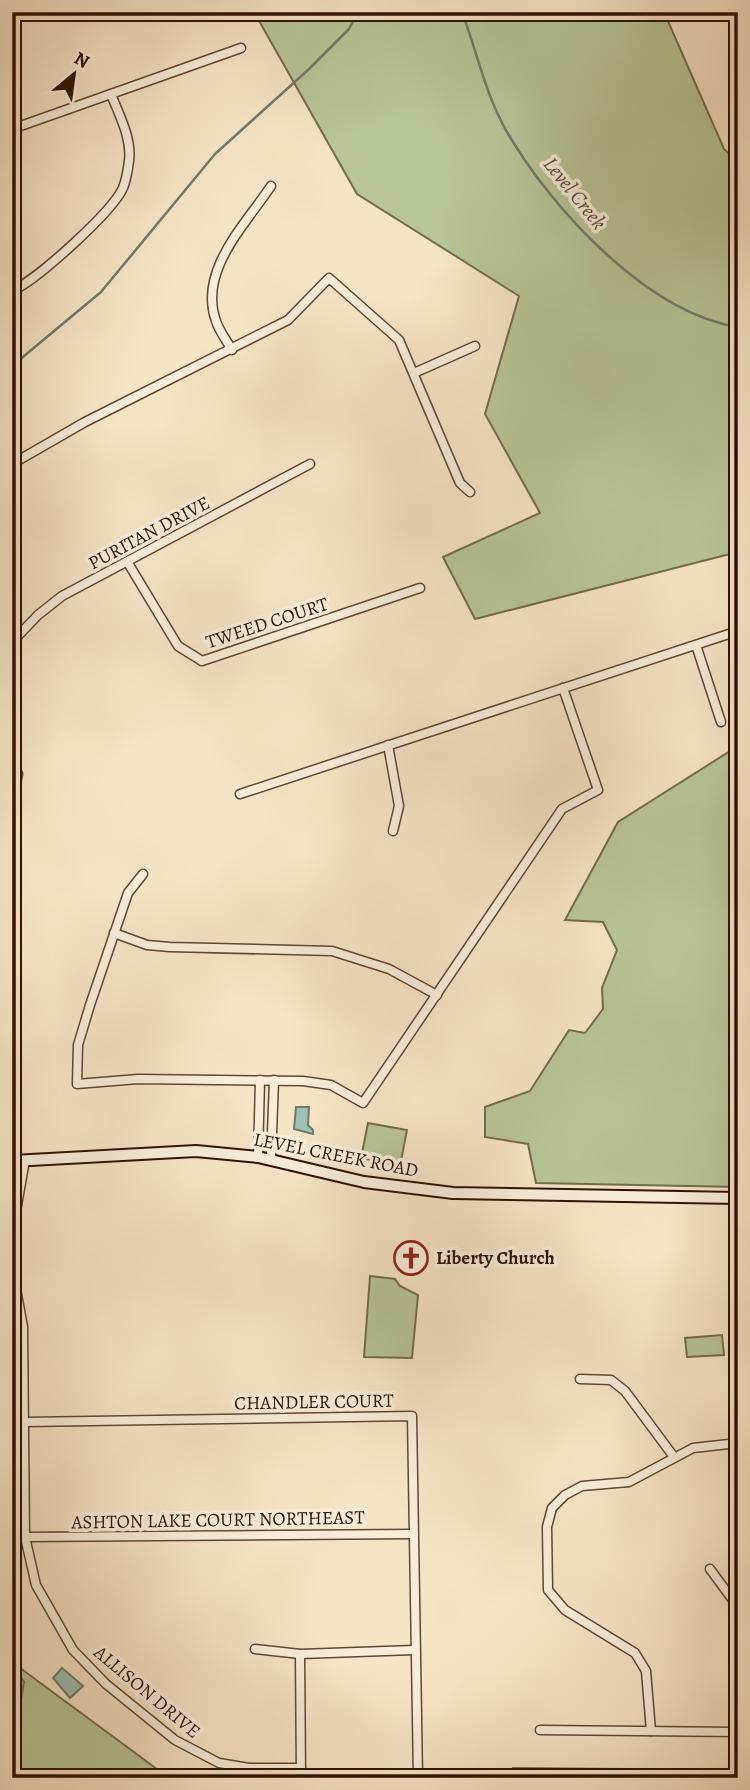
<svg xmlns="http://www.w3.org/2000/svg" width="750" height="1790" font-family="Alegreya,serif">
<rect width="100%" height="100%" fill="#f6e4c6"/>
<filter id="stains"><feTurbulence type="fractalNoise" baseFrequency=".00286" numOctaves="4"/><feColorMatrix values="0 0 0 0 .2 0 0 0 0 .09 0 0 0 0 .02 0 0 0 .5 -.17"/></filter>
<radialGradient id="worn" r=".72"><stop offset=".6" stop-color="#630" stop-opacity="0"/><stop offset="1" stop-color="#630" stop-opacity=".3"/></radialGradient>
<!-- green -->
<g fill="#b8c598" stroke="#736b4d" stroke-width="2">
<path d="M254,12H664L724,149L738,162V552L475,619L443,557L540,513L485,414L519,296L357,194Z"/>
<path d="M738,746V1187L536,1183L528,1144L485,1137V1107L530,1091L569,1030L585,1033L603,1009L602,988L617,950L603,922L565,920L618,822Z"/>
<path d="M368,1123L407,1130L400,1166L361,1158Z"/>
<path d="M370,1276L395,1279L400,1286L418,1295L412,1358L364,1357Z"/>
<path d="M722,1335L724,1355L687,1357L685,1338Z"/>
<path d="M12,1662L169,1778H12Z"/>
<path d="M513,1768L738,1770V1778H513Z"/>
</g>
<!-- water -->
<g fill="#9dbfb5" stroke="#71796d" stroke-width="2">
<path d="M296,1107H309L308,1125L313,1130V1134L294,1129Z"/>
<path d="M12,1638C23,1647 17,1657 16,1669L24,1682L21,1700L12,1711Z"/>
<path d="M62,1668L83,1686L70,1698L53,1678Z"/>
</g>
<g fill="none" stroke-linecap="round" stroke-linejoin="round">
<!-- stream -->
<g stroke="#71796d" stroke-width="2.5">
<path d="M462,12C477,52 485,94 507,132C551,208 647,313 738,327"/>
<path d="M12,366L101,292L215,154L308,70L349,29L358,12"/>
</g>
<!-- street casing -->
<g stroke="#604633" stroke-width="11">
<g id="street">
<path d="M12,129L241,48"/>
<path d="M12,291C37,280 112,212 123,188C126,180 128,169 129,161C132,138 119,115 111,94"/>
<path d="M232,350C227,341 219,331 216,321C198,271 245,225 271,186"/>
<path d="M414,373L475,346"/>
<path d="M12,464L85,422L288,320L329,278L399,340L460,483L470,492"/>
<path d="M128,563L178,646L202,661L420,588"/>
<path d="M12,642L38,615L62,596L310,464"/>
<path d="M696,645L721,722"/>
<path d="M388,745L399,806L393,831"/>
<path d="M12,766L18,774L12,801"/>
<path d="M240,794L738,631"/>
<path d="M143,874L128,893L90,1005L78,1045L77,1084L138,1079L303,1081L331,1085L363,1103L562,809L598,790L563,688"/>
<path d="M114,933L147,945L170,947L332,951L389,969L437,995"/>
<path d="M258,1157L260,1080"/>
<path d="M271,1160L274,1080"/>
<path d="M12,1234L25,1160"/>
<path d="M12,1267L23,1327L25,1537L36,1585L73,1650L106,1684L175,1740L219,1763L249,1768H301"/>
<path d="M580,1379L611,1380L625,1391L674,1457"/>
<path d="M24,1422L412,1416L418,1778"/>
<path d="M25,1537L412,1534"/>
<path d="M710,1569L738,1607"/>
<path d="M255,1649L300,1654L414,1650"/>
<path d="M300,1654L301,1778"/>
<path d="M540,1730L738,1732"/>
<path d="M651,1731L646,1671L635,1653L565,1610L548,1590L547,1527L552,1508L565,1495L582,1486L629,1482L693,1448L738,1443"/>
</g>
</g>
<!-- secondary casing -->
<g stroke="#2e1102" stroke-width="14">
<path id="secondary" d="M12,1161L196,1151L258,1157L364,1182L453,1193L738,1198"/>
</g>
<!-- street -->
<use href="#street" stroke="#f9edda" stroke-width="8"/>
<!-- secondary -->
<use href="#secondary" stroke="#f9edda" stroke-width="10"/>
</g>
<!-- icons -->
<defs>
<g id="church-ring" transform="scale(1.75)"><circle r="9.5" fill="#f9edda" stroke="#8f2418" stroke-width="1.5"/><path d="M-1.2-6h2.4v3.5h3.3v2.4h-3.3V6h-2.4V-.1h-3.3v-2.4h3.3Z" fill="#8f2418"/></g>
</defs>
<g fill-rule="evenodd">
<use href="#church-ring" x="411" y="1258"/>
</g>
<g text-anchor="middle" dominant-baseline="central" stroke-width="7" stroke-linejoin="round" paint-order="stroke">
<!-- street labels -->
<g font-size="19" fill="#2e1102" stroke="#f9edda">
<text transform="translate(149 533) rotate(-28)">PURITAN DRIVE</text>
<text transform="translate(267 623) rotate(-18)">TWEED COURT</text>
<text transform="translate(336 1155) rotate(11)">LEVEL CREEK ROAD</text>
<text transform="translate(314 1402) rotate(-1)">CHANDLER COURT</text>
<text transform="translate(218 1520) rotate(-1)">ASHTON LAKE COURT NORTHEAST</text>
<text transform="translate(147 1692) rotate(40)">ALLISON DRIVE</text>
</g>
<!-- poi labels -->
<g font-size="19" font-weight="bold" fill="#2e1102" stroke="#f9edda" text-anchor="start">
<text x="436" y="1258">Liberty Church</text>
</g>
<!-- water labels -->
<g font-size="21" font-style="italic" fill="#554e41" stroke="#f9edda">
<text transform="translate(575 193) rotate(51)">Level Creek</text>
</g>
</g>
<!-- margin -->
<rect width="750" height="1790" fill="none" stroke="#f6e4c6" stroke-width="42"/>
<rect x="14" y="14" width="722" height="1762" fill="none" stroke="#2e1102" stroke-width="3.5"/>
<rect x="21" y="21" width="708" height="1748" fill="none" stroke="#2e1102" stroke-width="2"/>
<!-- north arrow -->
<g transform="translate(74 74) rotate(29)" stroke="#f9edda" stroke-width="5" paint-order="stroke">
<path d="M0-5L12 26L0 18L-12 26Z" fill="#2e1102"/>
<text y="-10" font-size="19" font-weight="bold" text-anchor="middle" fill="#2e1102">N</text>
</g>
<rect width="100%" height="100%" filter="url(#stains)"/>
<rect width="100%" height="100%" fill="url(#worn)"/>
</svg>
